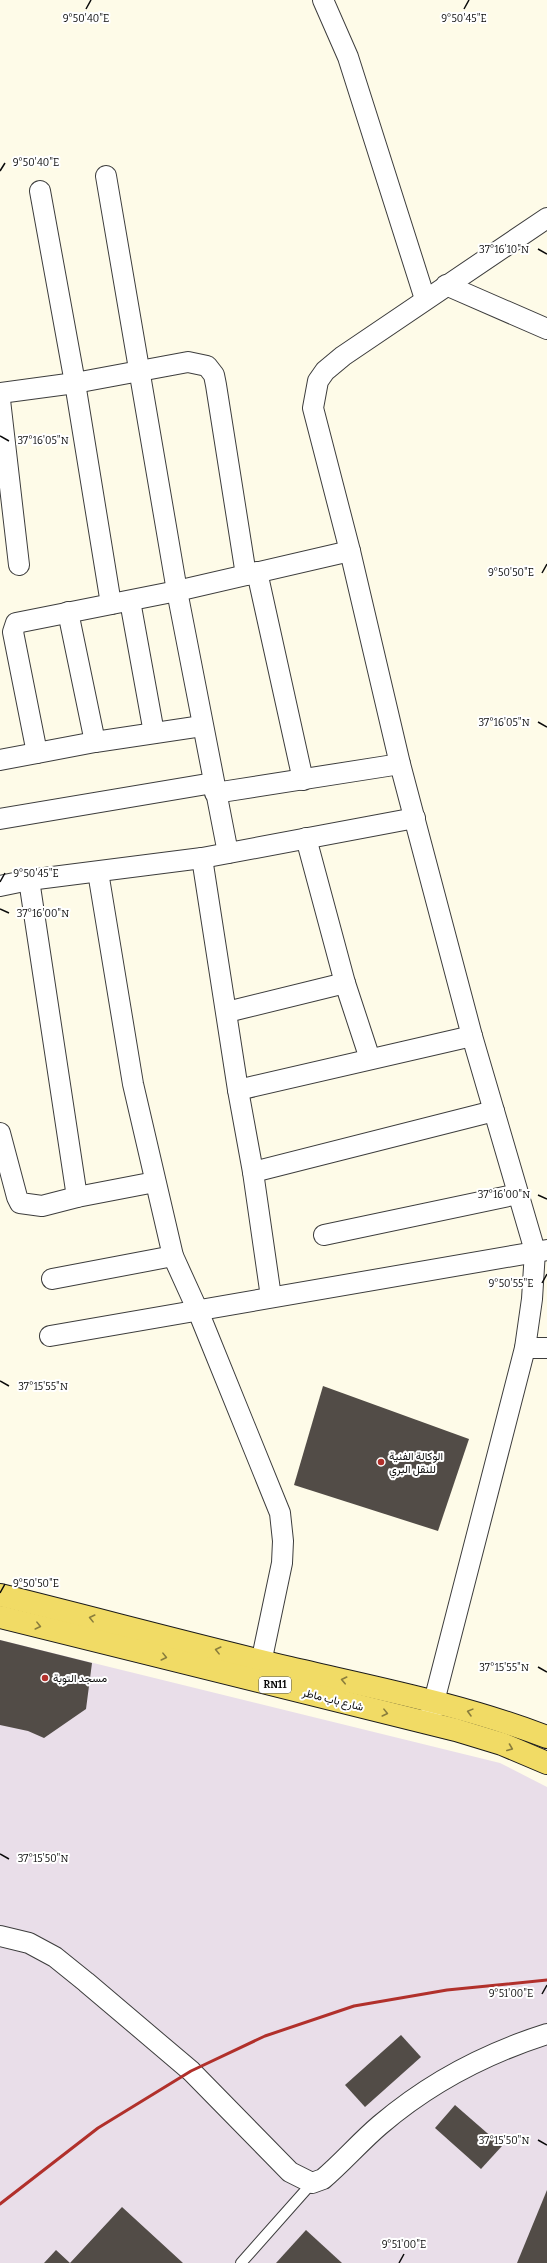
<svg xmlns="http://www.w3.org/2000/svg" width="547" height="2263" font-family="Bitter,Vazirmatn,serif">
<rect width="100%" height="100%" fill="#fefbe8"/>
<!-- industrial -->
<path fill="#e9dee9" d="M0,1640L500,1763L547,1787V2263H0Z"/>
<!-- building -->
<g fill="#524c47">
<path d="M323,1386L469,1439L438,1531L294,1485Z"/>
<path d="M0,1640L92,1663L86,1709L44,1738L28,1731L0,1725Z"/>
<path d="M401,2035L421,2057L365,2107L345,2085Z"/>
<path d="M455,2105L502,2146L481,2169L435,2128Z"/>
<path d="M547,2190V2263H517Z"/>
<path d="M122,2207L183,2263H44L56,2250L70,2263Z"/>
<path d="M306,2230L342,2263H276Z"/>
</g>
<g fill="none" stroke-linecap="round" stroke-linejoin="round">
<!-- service casing -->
<g stroke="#3d3d3d" stroke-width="12">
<path id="service" d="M241,2263L312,2183"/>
</g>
<!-- minor casing -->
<g stroke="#3d3d3d" stroke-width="22">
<g id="minor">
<path d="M323,0L348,57L425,299"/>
<path d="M106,176L177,591L228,853"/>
<path d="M40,191L75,383L111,604"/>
<path d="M446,285L547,329"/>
<path d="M0,393L75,383L188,362L207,366L214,375L216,385L246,575"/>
<path d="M0,400L19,565"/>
<path d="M257,572L303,780"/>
<path d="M130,601L154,733"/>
<path d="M68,612L95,742"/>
<path d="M37,753L13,632L16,623L177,591L350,551"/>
<path d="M0,760L95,742L202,726"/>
<path d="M215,793L400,764"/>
<path d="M0,819L213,783"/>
<path d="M306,838L345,983L370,1059"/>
<path d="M202,858L238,1090L253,1172L271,1297"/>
<path d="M98,872L133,1084L173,1256L198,1311L280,1513L283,1541L282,1563L258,1677"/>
<path d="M29,880L77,1197"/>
<path d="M0,886L29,880L202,858L415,818"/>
<path d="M227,1012L345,983"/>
<path d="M238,1090L472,1036"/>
<path d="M0,1133L17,1197L20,1203L42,1206L77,1197L155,1182"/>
<path d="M253,1172L494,1111"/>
<path d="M324,1235L518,1194"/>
<path d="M52,1279L173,1256"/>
<path d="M50,1336L547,1250"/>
<path d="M525,1348H547"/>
<path d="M430,1717L525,1348L532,1299L535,1251L472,1036L400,764L350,551L313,408L318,381L325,371L343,356L547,218"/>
<path d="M0,1936L29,1943L55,1957L86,1982L191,2071L290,2172L312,2183L323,2179C343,2162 360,2142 380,2125C428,2084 487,2053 547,2034"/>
</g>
</g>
<!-- primary casing -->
<g stroke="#1b1b1b" stroke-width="24">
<g id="primary">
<path d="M0,1595C97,1619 193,1645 290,1668C376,1688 464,1705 547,1737"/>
<path d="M0,1617L456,1730L502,1744L547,1763"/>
</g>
</g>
<!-- service -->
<use href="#service" stroke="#fff" stroke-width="10"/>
<!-- minor -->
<use href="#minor" stroke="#fff" stroke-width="20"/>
<!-- primary -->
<use href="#primary" stroke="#f1db65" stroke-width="22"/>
<!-- rail -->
<path stroke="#b1302b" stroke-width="3" d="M0,2204L98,2128L191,2071L265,2036L354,2006L447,1990L547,1980"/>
</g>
<!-- one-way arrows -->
<defs><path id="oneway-chevron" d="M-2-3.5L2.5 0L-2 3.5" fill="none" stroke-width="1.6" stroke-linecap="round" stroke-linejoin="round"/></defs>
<g stroke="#897d3c">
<use href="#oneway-chevron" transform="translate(92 1618) rotate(-166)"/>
<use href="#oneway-chevron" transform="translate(38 1626) rotate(14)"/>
<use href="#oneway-chevron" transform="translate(218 1650) rotate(-166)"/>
<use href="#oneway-chevron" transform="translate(164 1657) rotate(14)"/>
<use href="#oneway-chevron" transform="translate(344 1680) rotate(-167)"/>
<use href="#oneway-chevron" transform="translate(470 1712) rotate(-165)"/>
<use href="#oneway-chevron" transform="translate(385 1713) rotate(14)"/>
<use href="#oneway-chevron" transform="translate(510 1748) rotate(22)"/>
</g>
<!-- ticks -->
<path fill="none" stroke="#0a0a0a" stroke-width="1.5" d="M86,9L91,0M464,9L469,0M0,171L5,163M538,249L547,254M0,436L9,441M542,573L547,564M538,722L547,727M0,882L5,873M0,909L9,913M538,1195L547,1199M542,1283L547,1274M0,1381L9,1386M0,1593L5,1584M538,1667L547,1672M0,1854L9,1859M542,1994L547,1985M538,2140L547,2145M399,2263L404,2254"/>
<!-- markers -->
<g fill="#b1302b" stroke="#fff" stroke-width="1.5">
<circle cx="381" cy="1462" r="4"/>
<circle cx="45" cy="1678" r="4"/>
</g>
<g text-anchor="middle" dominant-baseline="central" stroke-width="4" stroke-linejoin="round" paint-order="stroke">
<!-- shield labels -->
<rect fill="#fff" stroke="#545454" stroke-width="1" x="259" y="1677" width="32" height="16" rx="3"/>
<g font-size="10" font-weight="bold" fill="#0a0a0a">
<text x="275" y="1685">RN11</text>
</g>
<!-- poi labels -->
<g font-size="11" fill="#0a0a0a" stroke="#fff" text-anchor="start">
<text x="389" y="1456">الوكالة الفنية<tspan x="389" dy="13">للنقل البري</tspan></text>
<text x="53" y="1678">مسجد التوبة</text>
</g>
<!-- street labels -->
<g font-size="11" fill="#0a0a0a" stroke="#fff">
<text transform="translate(333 1700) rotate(14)">شارع باب ماطر</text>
</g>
</g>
<g font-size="10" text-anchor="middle" fill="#0a0a0a" stroke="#fff" stroke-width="4" stroke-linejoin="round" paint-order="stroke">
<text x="86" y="22">9°50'40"E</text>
<text x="464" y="22">9°50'45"E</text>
<text x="36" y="166">9°50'40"E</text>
<text x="504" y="253">37°16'10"N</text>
<text x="43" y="444">37°16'05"N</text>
<text x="511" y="576">9°50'50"E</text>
<text x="504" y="726">37°16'05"N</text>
<text x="36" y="877">9°50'45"E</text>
<text x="43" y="917">37°16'00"N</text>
<text x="504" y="1198">37°16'00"N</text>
<text x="511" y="1287">9°50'55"E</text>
<text x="43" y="1390">37°15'55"N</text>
<text x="36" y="1587">9°50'50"E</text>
<text x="504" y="1671">37°15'55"N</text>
<text x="43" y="1862">37°15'50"N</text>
<text x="511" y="1997">9°51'00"E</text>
<text x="504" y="2144">37°15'50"N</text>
<text x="404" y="2248">9°51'00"E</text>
</g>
</svg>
